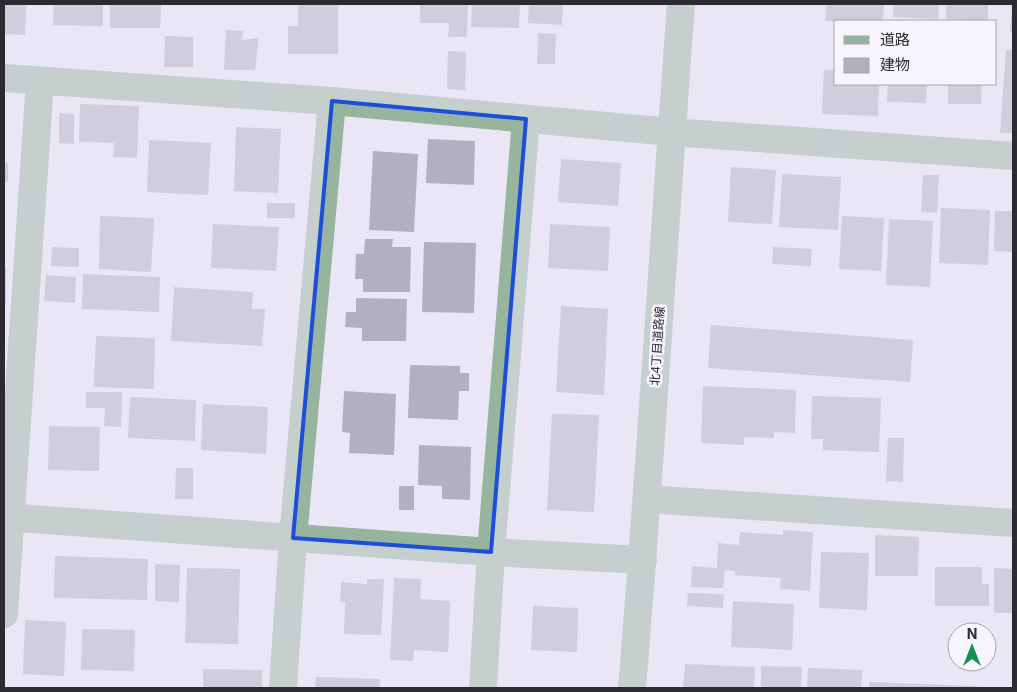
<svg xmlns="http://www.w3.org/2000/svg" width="1017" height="692" font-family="Inter,'Noto Sans JP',sans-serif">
<rect width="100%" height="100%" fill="#eae6f6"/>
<!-- building -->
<g fill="#b3afbe">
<path d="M4,4H26L25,35L4,34Z"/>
<path d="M54,4H103V26L53,25Z"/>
<path d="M110,4H161L160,28H110Z"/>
<path d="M298,4H338V54H288V26H298Z"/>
<path d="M420,4H468L467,37H448L449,23H420Z"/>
<path d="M472,4H520L519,28L471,27Z"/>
<path d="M529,4H563L562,25L528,23Z"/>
<path d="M826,4H884L883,21H825Z"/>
<path d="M894,4H939L938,19L893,17Z"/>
<path d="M946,4H988V21L946,19Z"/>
<path d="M1012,6H1013V32H1010Z"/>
<path d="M226,30L243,31L242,40L259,38L255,70H224Z"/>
<path d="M538,33L556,34L555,64H537Z"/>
<path d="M165,36L193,37V67H164Z"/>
<path d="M1006,50H1013V133H1000Z"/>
<path d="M448,51L466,52L465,90L447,89Z"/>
<path d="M824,70L836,71V84H879L878,116L822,114Z"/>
<path d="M888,84H927L926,103L887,102Z"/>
<path d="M948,84H982L981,104H948Z"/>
<path d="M80,104L139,106L137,158L113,157L114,143L79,142Z"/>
<path d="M59,113L74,114V144L59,143Z"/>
<path d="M236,127L281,129L278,193L234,191Z"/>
<path d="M428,139L475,141L474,185L426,183Z"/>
<path d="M149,140L211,143L208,195L147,192Z"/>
<path d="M373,151L418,154L414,232L369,230Z"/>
<path d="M561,159L621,163L618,206L558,202Z"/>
<rect x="4" y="163" width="4" height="19"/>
<path d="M731,167L776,170L772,224L728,222Z"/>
<path d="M782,174L841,177L838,230L779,227Z"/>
<path d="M923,175H939L937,213L921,212Z"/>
<rect x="267" y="203" width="28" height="15"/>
<path d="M941,208L990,210L988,265L939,263Z"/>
<path d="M995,211H1013V252L994,251Z"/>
<path d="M100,216L154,218L151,272L99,269Z"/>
<path d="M842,216L884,218L881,271L839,269Z"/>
<path d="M889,219L933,221L930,287L886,285Z"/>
<path d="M213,224L279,227L276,271L211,268Z"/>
<path d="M550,224L610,227L608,271L548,268Z"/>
<path d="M365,239H393L392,247H411L410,292H363V279H355L356,254H364Z"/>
<path d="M424,242L476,243L474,313L422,312Z"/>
<path d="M52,247L79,248V267L51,266Z"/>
<path d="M773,247L812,249L811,266L772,264Z"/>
<rect x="4" y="268" width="2" height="35"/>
<path d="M83,274L160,277L159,312L82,309Z"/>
<path d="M46,275L76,277L75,303L44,301Z"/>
<path d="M174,287L253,292L252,309H265L262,346L171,341Z"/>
<path d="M356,298L407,299L406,341H362V328L345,327L346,312H356Z"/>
<path d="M561,306L608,309L604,395L556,392Z"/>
<path d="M711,325L913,340L910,382L708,368Z"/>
<path d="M96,336L155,338L154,389L94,387Z"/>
<path d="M410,365L460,366V373H469V391H459L458,420L408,418Z"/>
<path d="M703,386L796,390L795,433L774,432V438L744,437V445L701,443Z"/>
<path d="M344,391L396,394L394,455L349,453L350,433L342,432Z"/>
<path d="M86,392H122L121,427L104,426L105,408H86Z"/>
<path d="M812,396L881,398L879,452L823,450V439H811Z"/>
<path d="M130,397L196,400L195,441L128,438Z"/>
<path d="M203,404L268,407L266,454L201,450Z"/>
<path d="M552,414L599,415L594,512L547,510Z"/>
<path d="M49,426L100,427L99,471L48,470Z"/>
<path d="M888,438H904L903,482L886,481Z"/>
<path d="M419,445L471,447L470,500L442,499V486L418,485Z"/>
<path d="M176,468H193V499H175Z"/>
<rect x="399" y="486" width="15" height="24"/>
<path d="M783,530L813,532L810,591L780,589L781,578L735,575V571L725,570L723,588L691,587L692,566L717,568L718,543L739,545L740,532L783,535Z"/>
<path d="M875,535L919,537L918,576H875Z"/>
<path d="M821,552L869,553L867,610L819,608Z"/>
<path d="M55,556L148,559L147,600L54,598Z"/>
<path d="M155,564L180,565L179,602L155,601Z"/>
<path d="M935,567H982V584H989V606H935Z"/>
<path d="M187,568L240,569L238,644L185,643Z"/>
<path d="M994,568L1013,569V613H994Z"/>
<path d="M394,578L421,579L420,599L450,601L448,652L414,650L413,661L390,660Z"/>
<path d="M367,579H384L381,635L344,634L345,602H340L341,582L367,584Z"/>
<path d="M688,593L724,594L723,608L687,606Z"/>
<path d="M733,601L794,604L792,650L731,647Z"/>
<path d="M533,606L578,608L577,652L531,650Z"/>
<path d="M25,620L66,622L64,676L23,674Z"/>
<path d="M82,629L135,630L134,671L81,670Z"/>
<path d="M685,664L755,667L754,688H683Z"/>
<path d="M761,666L802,667L801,688H761Z"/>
<path d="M808,668L862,670L861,688H807Z"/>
<path d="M203,669L262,670V688L203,687Z"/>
<path d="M316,677L380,679V688H315Z"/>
<path d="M869,682L977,686V688H869Z"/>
</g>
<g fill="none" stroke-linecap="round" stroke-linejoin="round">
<!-- minor -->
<g stroke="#97b49e" stroke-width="28">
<path d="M4,78L332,101L671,132L1013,156"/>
<path d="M647,499L1013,523"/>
<path d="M4,517L491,552L643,560"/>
<path d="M4,614L40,81"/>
<path d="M283,688L293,538L332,101"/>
<path d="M483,688L491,552L526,119"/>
</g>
<!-- tertiary -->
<path stroke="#97b49e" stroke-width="28" d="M632,688C651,460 664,232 681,4"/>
</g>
<!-- marked area -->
<path d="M0 0H1017V692H0ZM332,101L526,119L491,552L293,538Z" fill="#eae6f6" fill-opacity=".55" fill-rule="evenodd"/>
<path fill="none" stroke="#1d4ed8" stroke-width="4" stroke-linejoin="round" d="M332,101L526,119L491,552L293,538Z"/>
<g text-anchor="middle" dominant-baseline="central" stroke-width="5" stroke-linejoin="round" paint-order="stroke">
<!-- street labels -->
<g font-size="12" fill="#2d2b31" stroke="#f7f4fe">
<text transform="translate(657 346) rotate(-86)">北4丁目道路線</text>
</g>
</g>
<!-- border -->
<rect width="1017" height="692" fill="none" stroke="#2d2b31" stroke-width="10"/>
<!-- legend -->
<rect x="834" y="20" width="162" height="65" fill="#f7f4fe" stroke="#a6a4ac"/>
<rect x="844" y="36" width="25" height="8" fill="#97b49e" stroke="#a6a4ac"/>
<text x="880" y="45" font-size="15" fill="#2d2b31">道路</text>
<rect x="844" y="58" width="25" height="15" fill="#b3afbe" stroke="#a6a4ac"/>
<text x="880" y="70" font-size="15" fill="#2d2b31">建物</text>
<!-- north arrow -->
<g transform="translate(972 647)"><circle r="24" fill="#f7f4fe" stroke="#a6a4ac"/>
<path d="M0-4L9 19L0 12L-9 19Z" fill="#129250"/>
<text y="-8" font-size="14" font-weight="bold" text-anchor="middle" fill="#2d2b31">N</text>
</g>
</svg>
